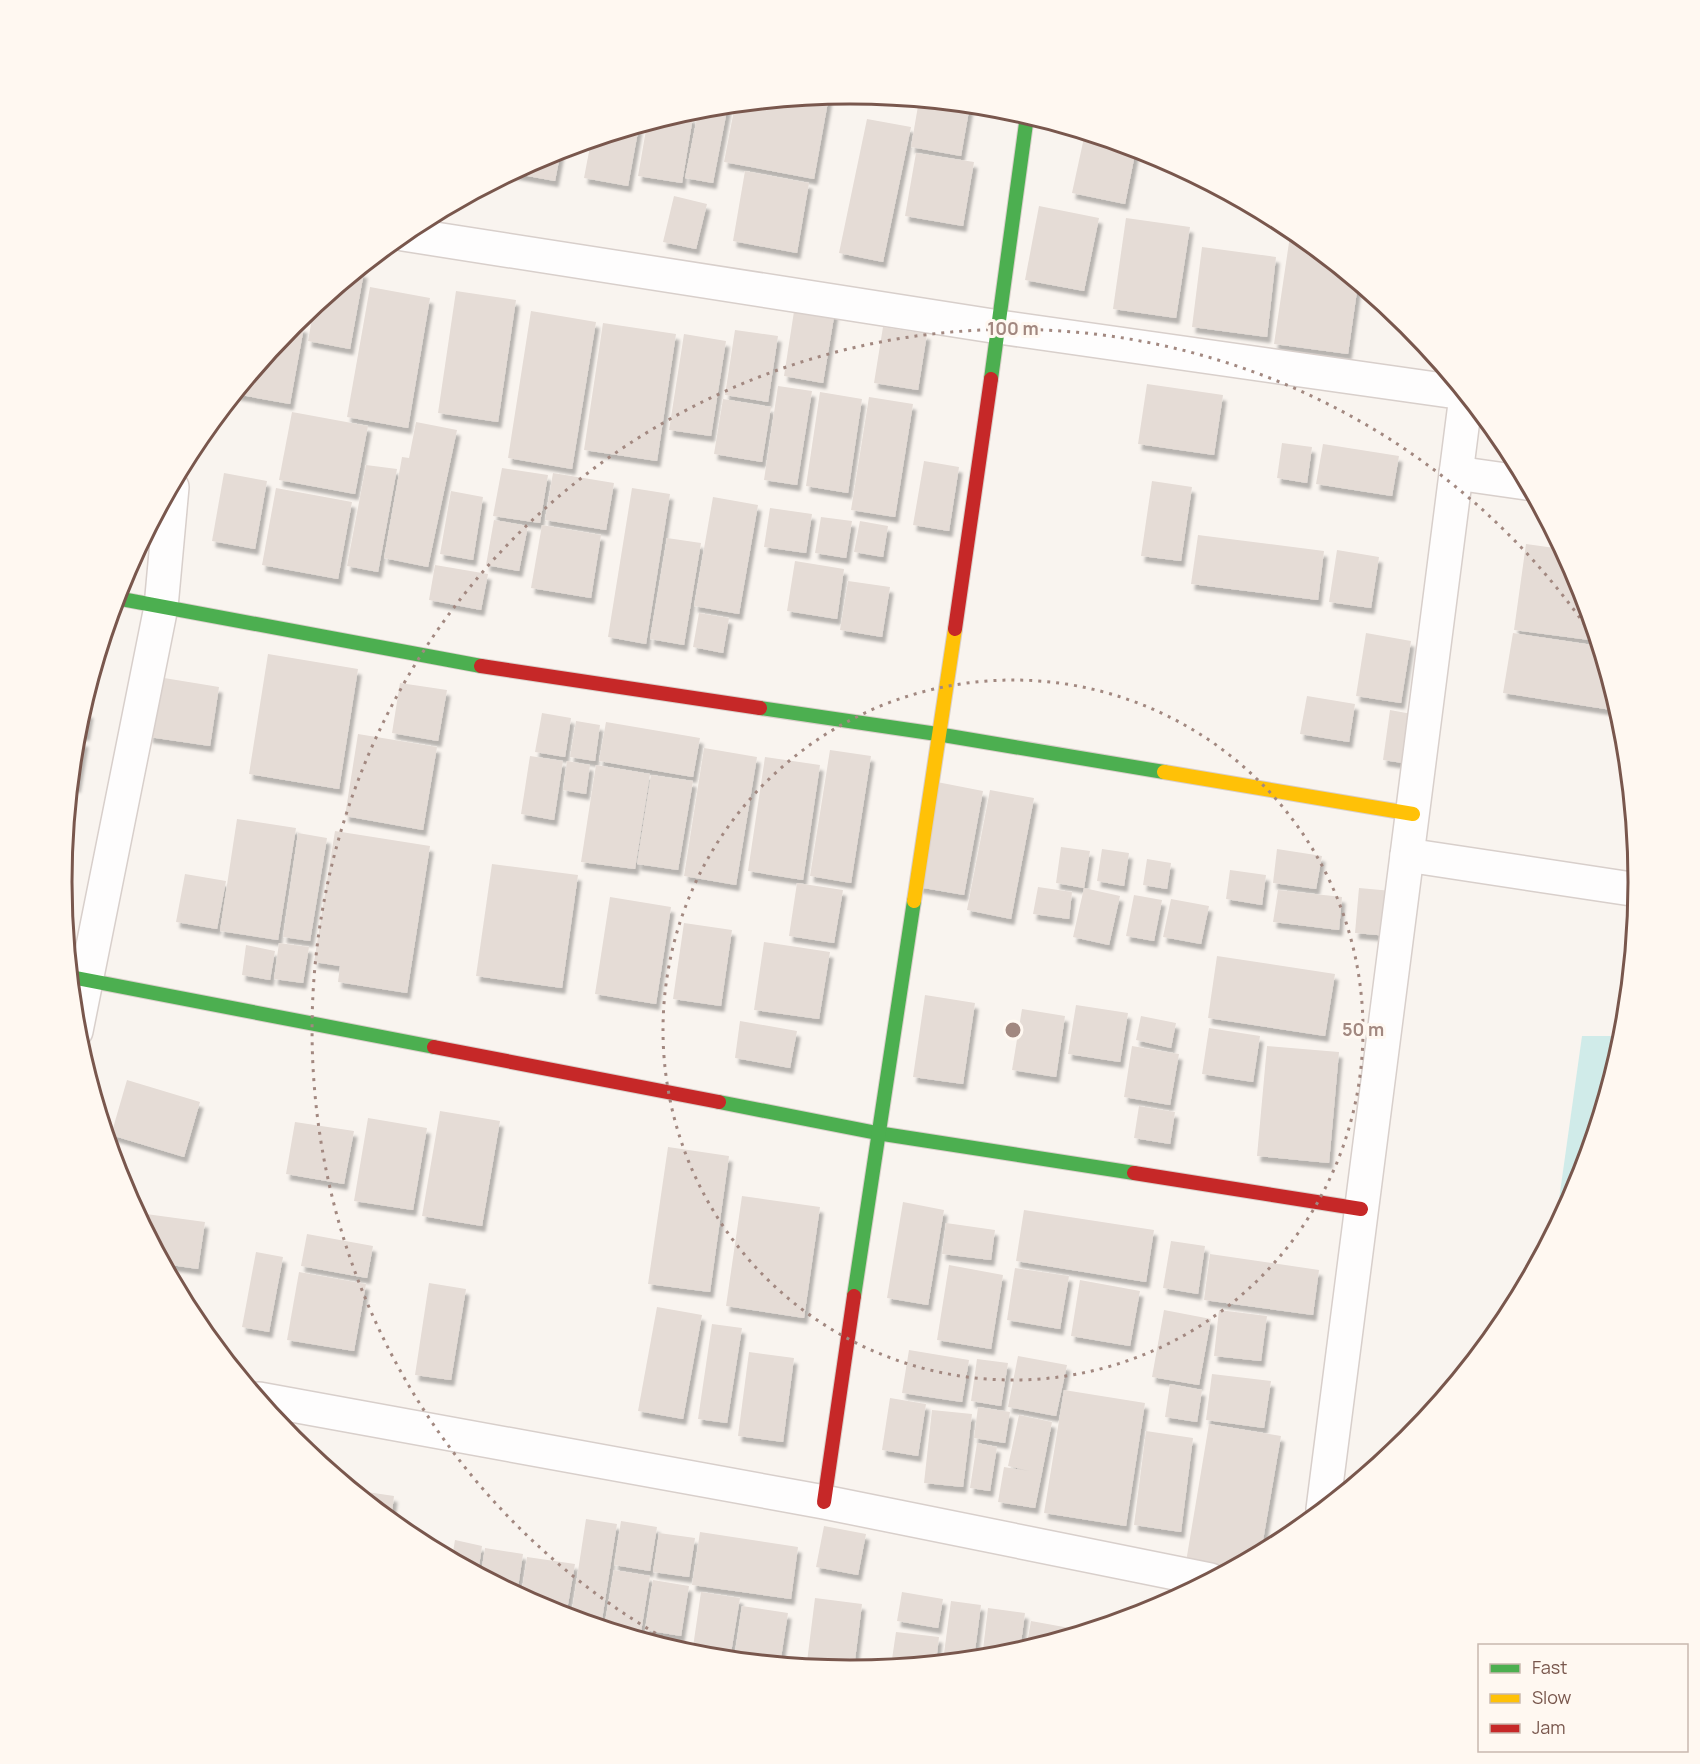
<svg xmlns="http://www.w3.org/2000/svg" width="1700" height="1764" font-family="Manrope,sans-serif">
<defs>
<filter id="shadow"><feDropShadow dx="3.5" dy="6" stdDeviation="1.5" flood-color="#0004"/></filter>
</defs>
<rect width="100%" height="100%" fill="#f9f4ef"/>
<!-- water -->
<path fill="#d0ebe9" d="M1582,1036H1623L1578,1184L1555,1228Z"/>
<!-- building -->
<g fill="#e5dcd6" filter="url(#shadow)">
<path d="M829,96L814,179L724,162L735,105Z"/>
<path d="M919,100L970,105L961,156L911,147Z"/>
<path d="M728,105L713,183L685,178L699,108Z"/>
<path d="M677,115L693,117L682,183L638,176L647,124Z"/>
<path d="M867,119L911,127L883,262L839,253Z"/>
<path d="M639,126L628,186L584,178L591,141Z"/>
<path d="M1085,133L1136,149L1125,204L1072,193Z"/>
<path d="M561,150L555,181L511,173L549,153Z"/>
<path d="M916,153L974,162L963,226L905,216Z"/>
<path d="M745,171L809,183L797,253L733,241Z"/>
<path d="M674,196L707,204L696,249L663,242Z"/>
<path d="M1039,206L1099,218L1084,291L1025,280Z"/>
<path d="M1126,218L1190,227L1176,318L1113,309Z"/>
<path d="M1291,229L1358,284L1348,354L1274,344Z"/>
<path d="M1202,247L1276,257L1267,337L1192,327Z"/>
<path d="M357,271L364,272L350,349L308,341L314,307Z"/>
<path d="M370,287L430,298L408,428L347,417Z"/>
<path d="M456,291L516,300L498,422L438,413Z"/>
<path d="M795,305L835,311L823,383L784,376Z"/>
<path d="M531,311L596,322L572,469L508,458Z"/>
<path d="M603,323L676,334L657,461L584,450Z"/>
<path d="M292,325L304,327L290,404L235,394Z"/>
<path d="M883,327L927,334L918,390L874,383Z"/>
<path d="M735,330L778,336L768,402L725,395Z"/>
<path d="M684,334L726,341L711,436L669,430Z"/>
<path d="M1147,384L1223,395L1214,455L1138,444Z"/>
<path d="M778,386L812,391L797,485L764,480Z"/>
<path d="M820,392L862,399L848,493L806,486Z"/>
<path d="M869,397L913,404L895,517L851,510Z"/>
<path d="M723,399L771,407L762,462L714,454Z"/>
<path d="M292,412L368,426L355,494L279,480Z"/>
<path d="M416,422L457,430L428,567L384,558L402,457L409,458Z"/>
<path d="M1282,443L1312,447L1307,483L1277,478Z"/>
<path d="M1323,444L1399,456L1392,496L1316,484Z"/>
<path d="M924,461L959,467L949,531L913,525Z"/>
<path d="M366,465L397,469L378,572L347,566Z"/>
<path d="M502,468L548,475L540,523L493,516Z"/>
<path d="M224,473L267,481L255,549L212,541Z"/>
<path d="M553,473L614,483L606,530L545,520Z"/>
<path d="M1152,481L1192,487L1181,561L1141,556Z"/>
<path d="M276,488L352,502L338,579L262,565Z"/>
<path d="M632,488L670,494L646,644L608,637Z"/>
<path d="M451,491L483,497L473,560L440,554Z"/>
<path d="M713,497L758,505L739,614L694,606Z"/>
<path d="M770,508L812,514L806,553L764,547Z"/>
<path d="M821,517L852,521L846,558L815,553Z"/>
<path d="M494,520L528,526L519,571L486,565Z"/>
<path d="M860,521L888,526L883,557L854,552Z"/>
<path d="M542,525L601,535L591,598L531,588Z"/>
<path d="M1198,535L1324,551L1318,600L1191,584Z"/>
<path d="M667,538L701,543L684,645L650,639Z"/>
<path d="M1526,544L1562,549L1579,581L1597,641L1514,630Z"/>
<path d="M1337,550L1379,557L1371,608L1329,602Z"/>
<path d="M795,561L844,569L837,619L787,611Z"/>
<path d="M435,565L488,574L481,610L429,600Z"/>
<path d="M848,581L890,587L882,637L840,630Z"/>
<path d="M699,613L729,618L723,653L693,647Z"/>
<path d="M1366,633L1411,641L1401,703L1356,696Z"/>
<path d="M1513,633L1599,646L1618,711L1503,693Z"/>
<path d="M268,654L358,669L339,789L249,774Z"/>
<path d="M158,677L219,687L210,746L149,737Z"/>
<path d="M400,683L447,690L438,741L392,733Z"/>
<path d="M1307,696L1355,704L1349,742L1300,734Z"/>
<path d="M1390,710L1423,716L1416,765L1383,760Z"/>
<path d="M82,711L90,712L86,735L76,733Z"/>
<path d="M542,713L571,718L565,757L535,752Z"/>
<path d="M576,721L600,725L595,761L570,757Z"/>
<path d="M606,722L700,738L693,777L599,761Z"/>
<path d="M358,734L437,747L423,830L345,816Z"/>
<path d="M76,740L85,741L77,787L71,786Z"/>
<path d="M704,748L757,757L736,885L684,876Z"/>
<path d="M830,750L871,756L851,883L810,876Z"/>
<path d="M530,756L563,761L554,820L521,814Z"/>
<path d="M765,757L820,765L803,880L748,871Z"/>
<path d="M567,761L590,765L586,794L563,790Z"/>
<path d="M596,765L650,774L635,869L581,862Z"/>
<path d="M651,775L693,781L678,870L637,864Z"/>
<path d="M937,782L983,791L964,895L918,887Z"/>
<path d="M990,790L1034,798L1011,919L967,910Z"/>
<path d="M237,819L296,828L278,940L220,931Z"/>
<path d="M335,831L430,846L407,993L338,982L340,966L314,962Z"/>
<path d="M298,833L327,838L310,941L283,937Z"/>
<path d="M1061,847L1090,851L1084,888L1120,896L1109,945L1073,937L1084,888L1056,883Z"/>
<path d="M1102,849L1129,853L1124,886L1097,881Z"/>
<path d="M1277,849L1322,856L1316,889L1273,883Z"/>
<path d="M1147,859L1171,863L1167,889L1143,885Z"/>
<path d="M492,864L578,875L562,988L476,976Z"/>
<path d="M1230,870L1266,875L1262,905L1226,899Z"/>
<path d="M185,874L226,881L217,929L176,922Z"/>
<path d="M797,883L843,890L834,943L789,936Z"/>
<path d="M1038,887L1072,892L1069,919L1033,914Z"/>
<path d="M1359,888L1392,891L1388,936L1355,933Z"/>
<path d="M1278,890L1342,897L1339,930L1273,922Z"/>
<path d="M1134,895L1162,900L1154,941L1126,936Z"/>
<path d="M610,897L671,907L656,1004L595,994Z"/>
<path d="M1171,899L1209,906L1201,944L1163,937Z"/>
<path d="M684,923L732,930L721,1006L673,999Z"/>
<path d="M764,942L830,952L819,1019L754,1010Z"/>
<path d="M279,943L309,947L303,983L274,979Z"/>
<path d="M246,945L275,951L270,980L242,975Z"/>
<path d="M1217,956L1335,974L1325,1036L1208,1018Z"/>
<path d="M925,995L975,1003L963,1084L913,1077Z"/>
<path d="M1076,1005L1128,1013L1120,1062L1068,1054Z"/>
<path d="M1022,1009L1065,1016L1056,1077L1012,1070Z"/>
<path d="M1141,1016L1176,1023L1171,1048L1136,1040Z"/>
<path d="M740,1021L797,1031L790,1068L735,1058Z"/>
<path d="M1209,1028L1260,1036L1253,1082L1202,1074Z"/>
<path d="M1132,1046L1179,1054L1170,1105L1124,1097Z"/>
<path d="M1267,1046L1339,1052L1329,1163L1257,1156Z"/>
<path d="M127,1080L200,1102L184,1157L111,1135Z"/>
<path d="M1139,1106L1175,1112L1170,1144L1134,1138Z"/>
<path d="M440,1111L500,1121L482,1226L422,1216Z"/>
<path d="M368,1118L427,1128L413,1210L354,1201Z"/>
<path d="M295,1122L354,1131L344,1184L286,1174Z"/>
<path d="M668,1147L729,1156L710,1292L648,1284Z"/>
<path d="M742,1196L820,1207L804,1318L726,1306Z"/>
<path d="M903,1202L944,1210L928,1305L887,1298Z"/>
<path d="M1024,1210L1154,1230L1146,1282L1016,1261Z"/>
<path d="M146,1214L205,1222L198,1269L164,1264L144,1226Z"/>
<path d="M946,1223L995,1230L991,1260L942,1254Z"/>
<path d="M307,1234L373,1246L367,1278L301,1266Z"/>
<path d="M1171,1241L1205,1246L1198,1294L1163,1288Z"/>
<path d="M256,1252L283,1257L269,1332L242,1327Z"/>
<path d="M1210,1254L1319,1270L1313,1315L1204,1300Z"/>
<path d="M949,1265L1003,1275L991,1349L937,1340Z"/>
<path d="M1015,1268L1069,1276L1060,1329L1007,1320Z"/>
<path d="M299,1272L366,1284L354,1351L287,1340Z"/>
<path d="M1080,1280L1140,1291L1130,1346L1071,1336Z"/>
<path d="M429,1283L466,1289L451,1380L415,1375Z"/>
<path d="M657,1307L702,1315L683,1419L638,1411Z"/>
<path d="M1164,1310L1211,1319L1199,1385L1152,1377Z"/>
<path d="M1219,1310L1267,1316L1261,1361L1214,1356Z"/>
<path d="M712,1324L742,1328L727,1423L698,1419Z"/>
<path d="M909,1350L969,1360L962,1402L902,1393Z"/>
<path d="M749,1352L794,1358L783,1442L738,1436Z"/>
<path d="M1018,1356L1067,1365L1056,1416L1008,1407Z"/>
<path d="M977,1359L1008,1363L1001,1406L971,1401Z"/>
<path d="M1212,1374L1271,1381L1264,1428L1206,1420Z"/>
<path d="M1170,1384L1202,1390L1197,1422L1165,1417Z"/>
<path d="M1064,1390L1145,1403L1126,1526L1044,1513Z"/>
<path d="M890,1398L926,1404L918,1456L882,1450Z"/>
<path d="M978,1407L1010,1412L1005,1443L974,1438Z"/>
<path d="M932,1410L972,1414L963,1487L924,1483Z"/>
<path d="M1019,1415L1052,1422L1035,1508L998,1502L1004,1467L1029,1471L1008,1466Z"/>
<path d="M1209,1424L1281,1436L1261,1552L1229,1569L1186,1562Z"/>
<path d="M1146,1431L1193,1438L1181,1532L1134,1525Z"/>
<path d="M977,1443L997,1447L990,1491L970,1488Z"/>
<path d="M367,1492L394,1496L391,1520L366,1500Z"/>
<path d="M586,1519L617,1524L601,1626L571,1617Z"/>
<path d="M621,1521L657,1527L650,1571L614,1565Z"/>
<path d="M824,1526L866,1534L858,1575L816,1567Z"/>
<path d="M700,1532L798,1547L791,1599L692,1585Z"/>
<path d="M659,1533L695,1538L689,1577L653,1572Z"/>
<path d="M455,1540L482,1546L478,1573L452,1559Z"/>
<path d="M485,1548L523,1554L517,1594L481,1574Z"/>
<path d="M527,1557L575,1564L566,1616L548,1610L521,1596Z"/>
<path d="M614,1570L650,1576L640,1638L604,1628Z"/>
<path d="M653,1580L689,1586L681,1636L645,1630Z"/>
<path d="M701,1592L740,1598L730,1659L692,1654Z"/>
<path d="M902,1592L943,1599L938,1628L897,1621Z"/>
<path d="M815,1598L862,1604L854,1668L807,1662Z"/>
<path d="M951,1601L981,1605L974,1658L943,1661Z"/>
<path d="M742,1606L788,1613L780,1664L734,1659Z"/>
<path d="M988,1608L1025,1613L1020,1650L1003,1655L982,1658Z"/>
<path d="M1031,1621L1075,1629V1634L1026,1649Z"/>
<path d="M896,1632L939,1637L936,1662L891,1666Z"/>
</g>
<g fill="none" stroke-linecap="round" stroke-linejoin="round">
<!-- street casing -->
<g stroke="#d8cfcb" stroke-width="36">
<g id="street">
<path d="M403,234L999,327L1464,393"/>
<path d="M1456,473L1526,483"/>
<path d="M1407,855L1638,890"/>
<path d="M76,1031L161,607L172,487"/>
<path d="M259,1399L824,1502L1210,1580"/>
<path d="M1323,1509L1466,396"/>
</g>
</g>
<!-- fast casing -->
<g stroke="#d9cfca" stroke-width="16">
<g id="fast">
<path d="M991,379L1027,116"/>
<path d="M116,598L481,666"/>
<path d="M760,708L937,734L1164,772"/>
<path d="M71,977L434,1047"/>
<path d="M719,1102L877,1133L1134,1173"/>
<path d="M854,1296L914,901"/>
</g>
</g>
<!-- slow casing -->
<g stroke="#d9cfca" stroke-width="16">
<g id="slow">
<path d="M1164,772L1413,814"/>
<path d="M914,901L955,629"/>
</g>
</g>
<!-- jam casing -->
<g stroke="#d9cfca" stroke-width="16">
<g id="jam">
<path d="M955,629L991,379"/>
<path d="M481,666L760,708"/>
<path d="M434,1047L719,1102"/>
<path d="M1134,1173L1361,1209"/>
<path d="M824,1502L854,1296"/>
</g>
</g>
<!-- street -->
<use href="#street" stroke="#fefdfd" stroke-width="33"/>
<!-- fast -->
<use href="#fast" stroke="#4caf50" stroke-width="14"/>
<!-- slow -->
<use href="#slow" stroke="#ffc107" stroke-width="14"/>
<!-- jam -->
<use href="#jam" stroke="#c62828" stroke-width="14"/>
</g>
<!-- distance rings -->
<g fill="none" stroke="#a28880" stroke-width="3" stroke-dasharray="3 6">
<circle cx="1013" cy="1030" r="350"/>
<path d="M695 1655A701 701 0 1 1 1594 638"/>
</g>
<!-- crop -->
<path d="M0 0H1700V1764H0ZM72 882a778 778 0 1 1 1556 0a778 778 0 1 1-1556 0Z" fill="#fff8f1" fill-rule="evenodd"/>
<path fill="none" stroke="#79574d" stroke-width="3" d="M72 882a778 778 0 1 1 1556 0a778 778 0 1 1-1556 0Z"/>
<circle cx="1013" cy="1030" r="9" fill="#a28880" stroke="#fff8f1" stroke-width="3"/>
<g font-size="18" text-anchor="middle" font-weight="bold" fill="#a28880" stroke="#fff8f1" stroke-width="6" stroke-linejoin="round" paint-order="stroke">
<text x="1013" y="335">100 m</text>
<text x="1363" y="1036">50 m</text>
</g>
<!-- legend -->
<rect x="1478" y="1644" width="210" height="108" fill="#fff8f1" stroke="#c9b8af" stroke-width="1.5"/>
<rect x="1490" y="1664" width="30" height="9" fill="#4caf50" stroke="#c9b8af" stroke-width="1.5"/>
<text x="1532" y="1674" font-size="18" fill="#79574d">Fast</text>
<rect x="1490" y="1694" width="30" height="9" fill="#ffc107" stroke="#c9b8af" stroke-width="1.5"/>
<text x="1532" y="1704" font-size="18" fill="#79574d">Slow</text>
<rect x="1490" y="1724" width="30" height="9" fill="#c62828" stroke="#c9b8af" stroke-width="1.5"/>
<text x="1532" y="1734" font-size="18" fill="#79574d">Jam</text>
</svg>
